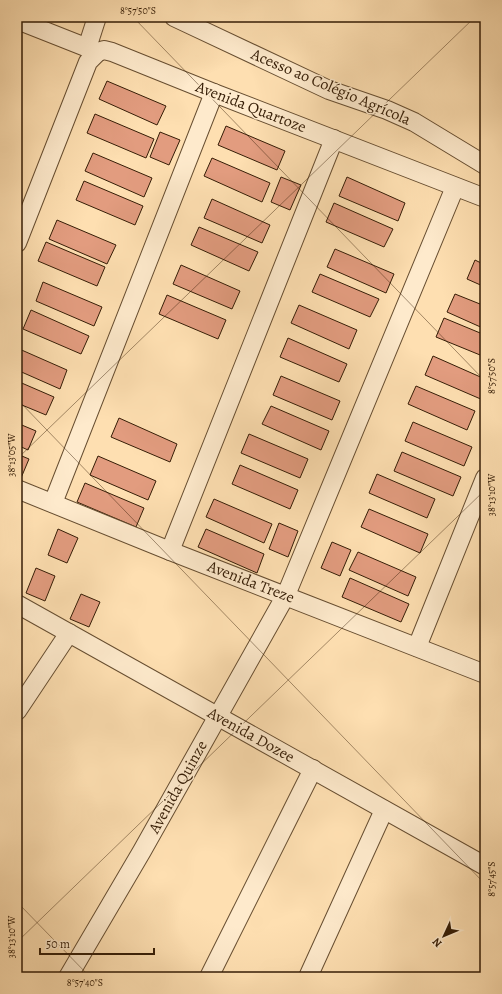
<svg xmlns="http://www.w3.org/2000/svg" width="502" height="994" font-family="Alegreya,serif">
<rect width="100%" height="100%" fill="#fedfb1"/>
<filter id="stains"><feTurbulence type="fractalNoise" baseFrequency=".005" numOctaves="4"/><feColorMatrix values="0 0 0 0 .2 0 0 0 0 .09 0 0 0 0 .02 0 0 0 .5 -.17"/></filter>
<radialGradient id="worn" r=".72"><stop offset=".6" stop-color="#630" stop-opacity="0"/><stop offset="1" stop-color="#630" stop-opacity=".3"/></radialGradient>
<!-- building -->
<g fill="#e29c7f" stroke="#351d06">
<path d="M107,81L166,106L157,125L99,99Z"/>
<path d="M95,114L154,139L146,158L87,133Z"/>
<path d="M226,126L285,151L277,170L218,145Z"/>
<path d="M160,132L180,140L169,165L150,157Z"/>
<path d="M93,153L152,178L144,197L85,171Z"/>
<path d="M212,158L270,183L262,202L204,176Z"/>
<path d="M281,177L301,185L290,210L271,202Z"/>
<path d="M347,177L405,203L398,221L339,196Z"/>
<path d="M84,181L143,206L135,225L76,200Z"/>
<path d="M212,199L270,225L262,243L204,218Z"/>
<path d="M334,203L393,229L384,247L326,222Z"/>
<path d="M57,220L116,245L107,264L49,239Z"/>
<path d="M199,227L258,252L249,271L191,245Z"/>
<path d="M46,242L105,267L97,286L38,261Z"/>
<path d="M335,249L394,274L386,293L327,267Z"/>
<path d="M475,260L485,265V287L467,279Z"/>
<path d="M181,265L240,291L232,309L173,284Z"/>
<path d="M320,274L379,299L370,317L312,292Z"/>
<path d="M43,282L102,307L94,326L36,301Z"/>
<path d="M455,294L485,306V329L447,312Z"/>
<path d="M167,295L226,320L218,339L159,314Z"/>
<path d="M299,305L357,330L349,349L291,323Z"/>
<path d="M31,310L89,336L81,354L23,329Z"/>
<path d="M444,318L485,335V357L436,337Z"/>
<path d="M288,338L347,364L339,382L280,357Z"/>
<path d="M17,348L67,370L60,389L17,370Z"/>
<path d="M433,356L485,379V396L483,400L425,375Z"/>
<path d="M281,376L340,401L332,420L273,395Z"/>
<path d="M17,381L54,397L46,415L17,403Z"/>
<path d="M416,386L475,411L467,430L408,404Z"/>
<path d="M271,406L329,431L321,450L262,424Z"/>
<path d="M119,418L177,444L170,462L111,437Z"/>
<path d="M413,422L472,447L464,466L405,441Z"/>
<path d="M17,423L36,431L28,450L17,445Z"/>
<path d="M249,434L308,459L300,478L241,453Z"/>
<path d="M402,452L461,477L453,496L394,471Z"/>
<path d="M17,454L29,459L21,478L17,476Z"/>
<path d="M98,456L156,481L148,500L90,475Z"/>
<path d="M240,465L298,490L290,509L232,484Z"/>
<path d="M377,474L435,499L427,518L369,493Z"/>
<path d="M85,483L144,508L136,527L77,502Z"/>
<path d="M214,499L272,524L264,543L206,517Z"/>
<path d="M369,509L428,534L420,553L361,527Z"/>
<path d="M279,523L298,531L288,557L269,549Z"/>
<path d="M58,529L78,538L67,563L48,555Z"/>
<path d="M206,529L264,554L257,573L198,547Z"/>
<path d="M332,542L351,550L340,576L321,568Z"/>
<path d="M358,552L416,577L408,596L349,570Z"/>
<path d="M36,568L55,576L45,601L26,593Z"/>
<path d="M350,578L409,604L401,622L342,597Z"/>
<path d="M81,594L100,602L89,627L70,619Z"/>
</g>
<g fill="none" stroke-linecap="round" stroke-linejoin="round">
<!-- minor casing -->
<g stroke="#674e31" stroke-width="20">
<g id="minor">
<path d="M174,17L329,90L387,110L414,122L485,165"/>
<path d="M17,20L98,52L104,50L112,52L214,93L485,198"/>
<path d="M87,48L97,17"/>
<path d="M17,243L88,62L98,52"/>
<path d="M17,489L170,551L485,674"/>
<path d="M53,503L214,93"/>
<path d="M170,551L334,139"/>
<path d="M17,604L485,866"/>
<path d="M417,647L485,478"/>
<path d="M17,711L69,633"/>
<path d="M68,977L142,851L286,595L455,187"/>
<path d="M209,977L313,769"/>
<path d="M308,977L384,810"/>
</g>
</g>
<!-- minor -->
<use href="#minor" stroke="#feeacc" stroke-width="18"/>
</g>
<!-- ticks -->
<path fill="none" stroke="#351d06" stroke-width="1" stroke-opacity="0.45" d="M133,17L485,381M17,399L485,884M17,459L475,17M17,902L90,977M17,942L485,490M480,977L485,973"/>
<g text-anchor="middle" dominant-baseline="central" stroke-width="3" stroke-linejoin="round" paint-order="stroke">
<!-- street labels -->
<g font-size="16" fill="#351d06" stroke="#feeacc">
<text transform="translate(331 87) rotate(23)">Acesso ao Colégio Agrícola</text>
<text transform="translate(251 107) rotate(21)">Avenida Quartoze</text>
<text transform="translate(251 582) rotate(21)">Avenida Treze</text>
<text transform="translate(251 735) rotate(29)">Avenida Dozee</text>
<text transform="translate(178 787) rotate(-61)">Avenida Quinze</text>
</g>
</g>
<!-- margin -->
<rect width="502" height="994" fill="none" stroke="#fedfb1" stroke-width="44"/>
<!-- north arrow -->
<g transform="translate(444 936) rotate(226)" stroke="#feeacc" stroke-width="3" paint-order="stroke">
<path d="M0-3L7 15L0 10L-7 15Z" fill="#351d06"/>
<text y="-6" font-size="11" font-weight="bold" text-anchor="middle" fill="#351d06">N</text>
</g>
<!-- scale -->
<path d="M40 948v6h114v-6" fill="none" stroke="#351d06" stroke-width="2"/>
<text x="46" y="948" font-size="12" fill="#351d06" stroke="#feeacc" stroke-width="3" paint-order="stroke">50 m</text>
<rect x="22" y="22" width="458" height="950" fill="none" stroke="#351d06" stroke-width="1.5"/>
<g font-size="10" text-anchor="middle" fill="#351d06">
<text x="138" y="14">8°57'50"S</text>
<text transform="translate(491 376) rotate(-90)" y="4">8°57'50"S</text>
<text transform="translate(11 455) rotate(-90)" y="4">38°13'05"W</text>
<text transform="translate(491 495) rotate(-90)" y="4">38°13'10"W</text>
<text transform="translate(491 879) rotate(-90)" y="4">8°57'45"S</text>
<text transform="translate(11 937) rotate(-90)" y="4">38°13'10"W</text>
<text x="85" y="986">8°57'40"S</text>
</g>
<rect width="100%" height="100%" filter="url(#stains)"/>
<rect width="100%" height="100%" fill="url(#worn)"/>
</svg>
